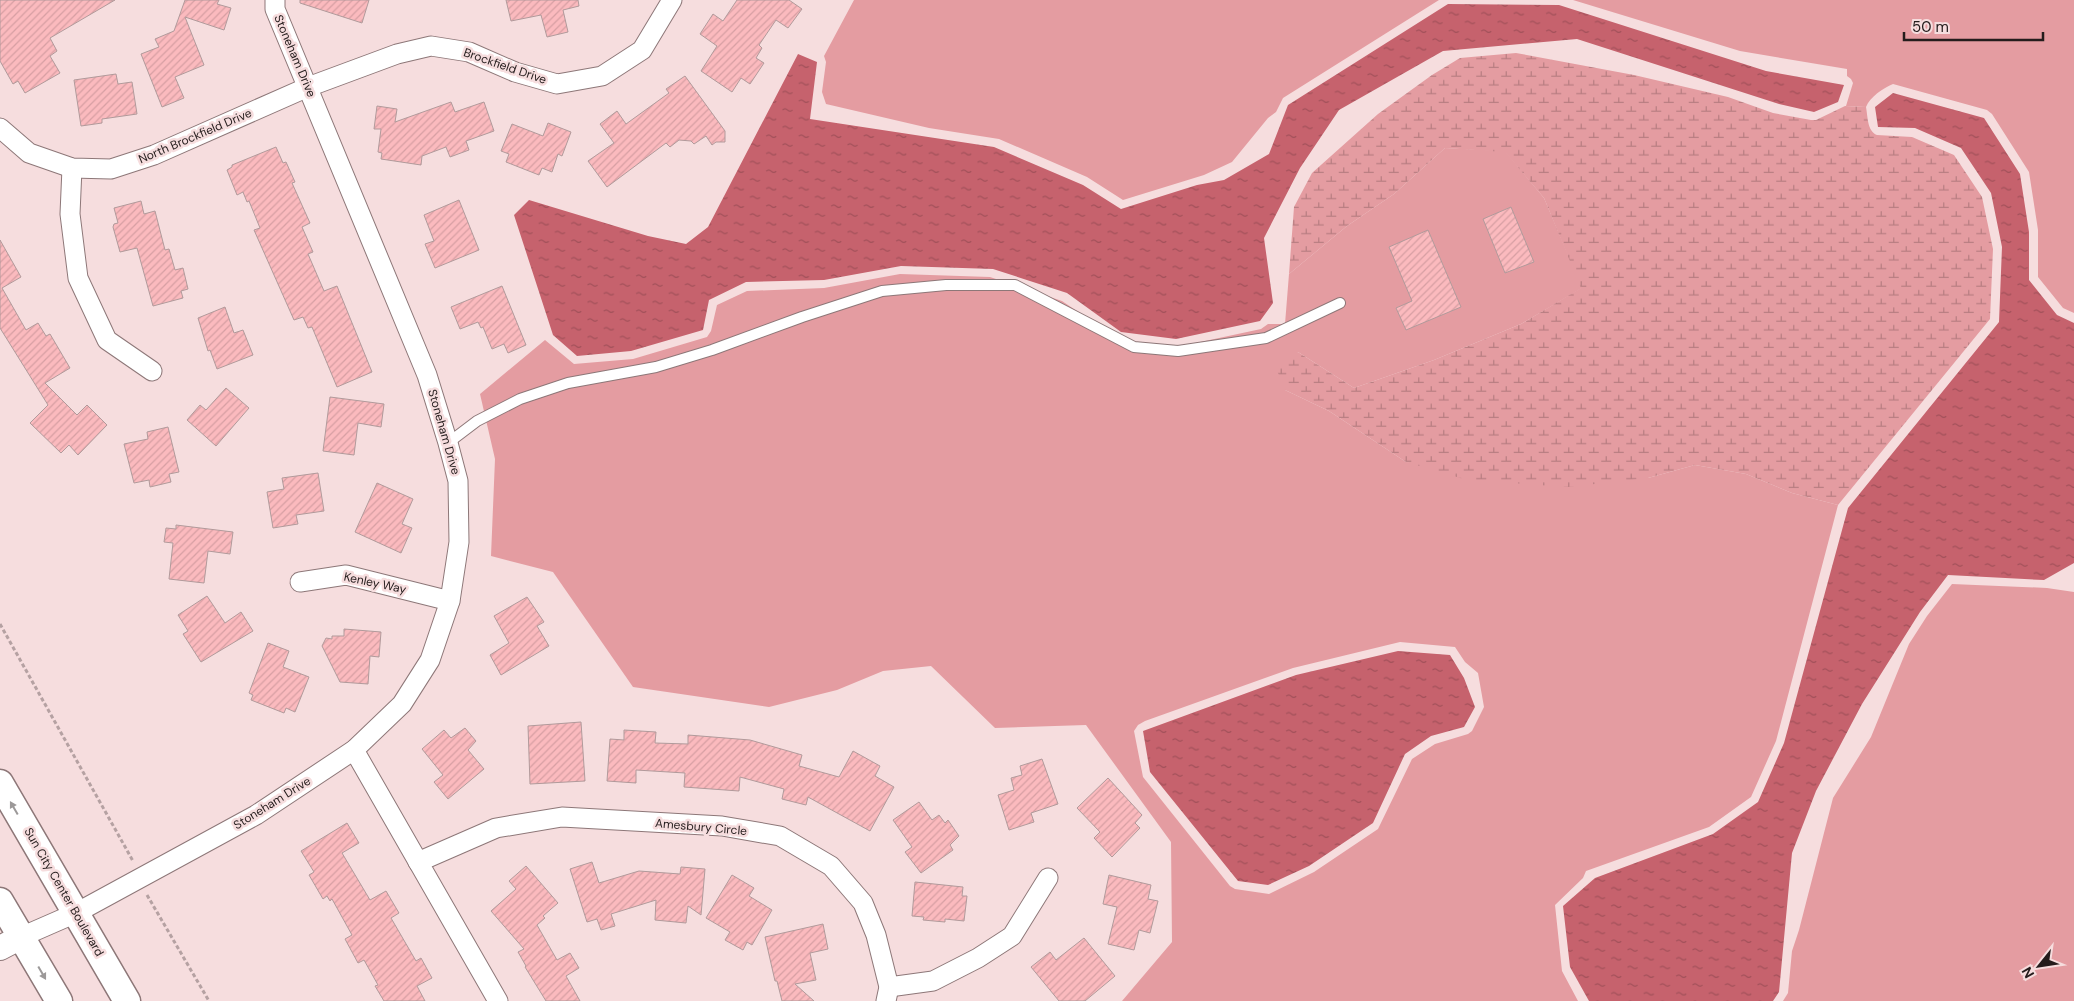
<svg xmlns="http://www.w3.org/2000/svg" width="2074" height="1001" font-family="'DM Sans',sans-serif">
<defs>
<pattern id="wetland-marsh" width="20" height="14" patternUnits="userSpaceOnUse" patternTransform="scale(1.25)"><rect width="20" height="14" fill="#e49ca1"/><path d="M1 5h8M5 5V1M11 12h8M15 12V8" fill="none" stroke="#b97e82"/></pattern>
<pattern id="water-ripples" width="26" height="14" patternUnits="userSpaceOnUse" patternTransform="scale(1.25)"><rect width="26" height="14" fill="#c6626d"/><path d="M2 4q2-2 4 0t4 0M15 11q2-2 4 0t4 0" fill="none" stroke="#a15059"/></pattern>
<pattern id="building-hatch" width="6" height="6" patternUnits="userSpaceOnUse" patternTransform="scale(1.25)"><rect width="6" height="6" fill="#fbbabe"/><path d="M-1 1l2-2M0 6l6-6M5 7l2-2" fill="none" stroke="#d79fa3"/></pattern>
</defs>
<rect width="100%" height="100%" fill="#f6ddde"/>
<!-- grass -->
<g fill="#e49ca1" fill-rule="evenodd">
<path d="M854,0H1439L1283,98L1276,112L1268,118L1232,162L1204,175L1123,200L1087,177L999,139L929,128L826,104L822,92L826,62L824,56Z"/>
<path d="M1573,0H2074V313L2063,308L2038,277V230L2029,172L1992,114L1987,110L1893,84C1883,88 1870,97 1866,107L1846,106L1853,83L1851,79L1847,76V69L1740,51Z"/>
<path d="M1445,148L1505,151L1544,198L1582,288L1521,324L1434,360L1354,388L1298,352L1285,390L1329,411L1406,462L1648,478L1695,465L1746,474L1792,493L1838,505L1776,741L1751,797L1709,827L1586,871L1583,878L1555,905L1562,971L1578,1001H1122L1172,942L1171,842L1086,725L995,728L931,666L883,671L837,690L769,707L633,687L553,572L491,556L495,459L480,394L545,340L574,364L633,359L707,337L711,331L717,305L747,291L824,288L900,274L990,277L1062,301L1120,340L1177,347L1261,329L1268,324H1285L1289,274L1347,226L1394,194ZM1400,642L1455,647L1465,662L1478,673L1484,707L1472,731L1468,734L1435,744L1412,759L1378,829L1314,872L1269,894L1235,889L1230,886L1143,777L1134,731L1138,725L1145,721L1293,668Z"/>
<path d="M1952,584L2047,588L2074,592V1001H1783L1788,993L1792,951L1799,930L1833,798L1871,737L1909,644L1927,616Z"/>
</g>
<!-- wetland -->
<path fill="url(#wetland-marsh)" d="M1516,53L1634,75L1728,97L1773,113L1811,120H1816L1845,106L1866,107C1868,117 1867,131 1877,135L1912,137L1954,155L1982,197L1993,249L1990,319L1838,505L1792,493L1746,474L1695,465L1648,478L1568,487L1467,480L1406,462L1329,411L1285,390L1276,368L1298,352L1354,388L1434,360L1521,324L1581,288L1544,198L1505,152L1445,148L1394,194L1347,226L1289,274L1294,207L1312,173L1378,114L1432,75L1460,58Z"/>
<!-- water -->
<g fill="url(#water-ripples)">
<path d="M1448,4L1559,5L1766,71L1844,85L1838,102L1814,112L1779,104L1577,39L1443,51L1339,110L1300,168L1264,238L1273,303L1260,321L1176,339L1121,332L1067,293L993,269L901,266L824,280L746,282L709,300L703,330L631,351L577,356L553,335L514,215L529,200L648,236L686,244L708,227L798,54L817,62L810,119L994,147L1083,185L1121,209L1197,185L1224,180L1269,154L1288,105Z"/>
<path d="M1893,93L1984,118L2020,174L2029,232V280L2057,315L2074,323V563L2044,580L1948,575L1920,612L1862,704L1816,791L1792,853L1779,992L1773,1001H1589L1570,967L1563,906L1595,878L1713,834L1758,802L1784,743L1848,508L1999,322L2002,247L1991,193L1961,148L1915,128L1878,127L1875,107Z"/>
<path d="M1398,651L1450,655L1464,678L1475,707L1464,727L1431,736L1405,754L1373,823L1309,866L1268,885L1238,881L1150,772L1143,731L1296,675Z"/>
</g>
<!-- building -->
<g fill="url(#building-hatch)" stroke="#b19a9b">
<path d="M0,0H115L50,38L57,51L50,56L60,73L25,93L18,81L13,84L0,61Z"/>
<path d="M185,0H219L217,4L231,8L224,30L185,17L204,65L175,77L184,98L162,107L141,54L159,47L155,39L174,31Z"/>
<path d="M300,0H369L362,23L300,3Z"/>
<path d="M506,0H578L579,6L563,10L568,32L547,37L541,15L511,21Z"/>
<path d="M737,0H789L802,9L788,28L776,20L759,45L762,48L756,58L764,63L750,84L741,78L732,92L701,71L717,46L700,34L713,14L723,21Z"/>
<path d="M116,74L118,84L132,82L137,114L102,119V123L81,126L74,80Z"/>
<path d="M685,76L725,131V142H716L712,145L706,136L694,144L691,141L679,140L670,147L666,143L607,187L588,161L614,143L600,124L617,111L626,124L669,93L666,89Z"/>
<path d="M451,102L455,112L484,102L494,131L466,141L469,150L450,157L446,147L422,156L421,165L381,159L382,153L378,152L381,129H374L377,106L397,109L395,122Z"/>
<path d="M548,123L571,132L562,156L558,154L552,172L542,168L539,175L506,162L509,154L501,151L512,124L543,136Z"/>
<path d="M276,147L283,163L286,162L295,182L292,183L310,223L302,227L313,252L308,254L324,291L337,286L372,372L337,387L312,327L308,328L303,317L294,320L254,230L260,228L249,201L247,202L243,192L237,195L227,170L232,167V165Z"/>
<path d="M459,200L479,250L435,268L425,244L434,241L424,215Z"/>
<path d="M141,201L144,214L155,211L165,250L169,249L175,270L183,268L188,289L181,291L183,298L153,306L137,248L120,252L113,227L114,224L118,223L114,208Z"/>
<path d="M1511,207L1534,262L1505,273L1483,219Z"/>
<path d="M1428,230L1461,307L1406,330L1396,308L1412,301L1389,247Z"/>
<path d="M0,240L21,277L2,288L26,330L38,323L46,336L50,334L70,368L45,383L77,415L87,405L107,425L78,455L69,445L61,453L30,423L48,405L0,328Z"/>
<path d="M502,286L526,345L508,353L504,344L492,349L483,327L481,328L478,322L460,329L451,307Z"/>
<path d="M225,307L234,333L243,330L253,355L217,369L210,350L208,351L198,318Z"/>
<path d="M226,388L249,408L216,446L187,420L200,405L206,410Z"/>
<path d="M330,397L384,404L381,427L358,423L354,455L323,451Z"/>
<path d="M168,427L179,472L169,474L171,482L150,487L149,480L134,483L124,444L148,439L147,432Z"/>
<path d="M318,473L324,511L296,515L298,524L273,528L267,492L284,489L282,478Z"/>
<path d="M377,483L413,499L402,524L412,528L401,553L355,532Z"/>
<path d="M176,525L233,532L230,554L208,551L204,583L169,579L173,543L164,542L166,528L176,529Z"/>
<path d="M207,596L225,623L241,612L253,631L201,662L183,634L188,631L178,615Z"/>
<path d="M527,597L544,622L537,626L549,646L501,675L490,655L509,643L494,616Z"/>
<path d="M344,629L381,632L379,657L370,656L368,684L340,682L322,646L326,638L332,639V636H344Z"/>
<path d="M268,643L289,651L283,667L309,677L295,712L286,708L284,713L251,700L253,695L249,693Z"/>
<path d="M581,722L585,781L530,784L528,726Z"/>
<path d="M465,728L476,741L468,750L484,769L448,799L434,782L443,775L422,749L444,730L451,738Z"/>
<path d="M624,730L656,732L655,743L688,744V735L750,740L802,755L799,766L839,777L853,751L880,766L875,776L894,787L870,831L808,797L806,805L782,799L784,789L740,777L739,791L684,787L685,773L636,770V783L607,781L610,739L624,740Z"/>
<path d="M1042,759L1058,804L1031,813L1034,822L1009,830L998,795L1014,790L1011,778L1022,775L1020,766Z"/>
<path d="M1108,778L1142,815L1135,823L1140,828L1112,857L1094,838L1100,832L1077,808Z"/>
<path d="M919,802L932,820L939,815L945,823L948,820L959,836L950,845L953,850L921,873L905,852L912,847L893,820Z"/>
<path d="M347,823L359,843L342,853L370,900L386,891L399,913L391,918L416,961L421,958L432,978L417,986L425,1001H384L375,986L378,985L364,960L358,963L345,939L352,935L332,899L330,901L327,896L323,899L309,875L314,872L301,851Z"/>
<path d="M592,862L599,883L639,871L680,874L681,867L705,869L701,915L688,906L686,923L655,920L656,900L611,914L615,926L601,930L597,919L587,922L570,869Z"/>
<path d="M526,866L558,903L543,916L545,918L537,925L557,960L570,953L579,968L566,976L580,1001H546L525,967L526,966L518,952L524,949L491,911L516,889L509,881Z"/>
<path d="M732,875L754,888L749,896L772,910L752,945L747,942L743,950L725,940L730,932L706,918Z"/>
<path d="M1109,875L1151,885L1148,899L1158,901L1150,933L1139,930L1134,950L1108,944L1117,907L1103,904Z"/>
<path d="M915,882L963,887L962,896H967L964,921L945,919V922L923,920L924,917L912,916Z"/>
<path d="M823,924L828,949L810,953L816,980L795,984L814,1001H782L777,981H775L765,937Z"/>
<path d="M1084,938L1115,976L1085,1001H1059L1031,967L1050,952L1056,960Z"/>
</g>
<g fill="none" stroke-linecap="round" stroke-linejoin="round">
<!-- service casing -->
<g stroke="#8d7778" stroke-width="12">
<path id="service" d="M448,443L477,421L520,399L568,383L656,367L712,350L802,317L882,291L946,285H1015L1134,347L1178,351L1266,338L1340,303"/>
</g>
<!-- minor casing -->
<g stroke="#8d7778" stroke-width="21">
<g id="minor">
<path d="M0,128L29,153L72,168L111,169L154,155L308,87L397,54L431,46L469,52L515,72L557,84L602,76L642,50L672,0"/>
<path d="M72,168L70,214L78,278L107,340L152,371"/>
<path d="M300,582L346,575L450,601"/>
<path d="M354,750L498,1001"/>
<path d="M418,862L496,828L562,817L722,826L780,836L831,866L863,903L876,935L889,987L886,1001"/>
<path d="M21,937L76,913L256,815L354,750L402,704L430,660L450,601L459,542L458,481L448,443L427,375L275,9V0"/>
<path d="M889,987L933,981L978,958L1012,936L1048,878"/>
</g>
</g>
<!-- tertiary casing -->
<g stroke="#8d7778" stroke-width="26">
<path id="tertiary" d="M0,948L21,937"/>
</g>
<!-- secondary casing -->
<g stroke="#8d7778" stroke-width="29">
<g id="secondary">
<path d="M0,783L127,1001"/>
<path d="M0,901L59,1001"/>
</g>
</g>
<!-- path -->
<g stroke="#b5a1a2" stroke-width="3" stroke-dasharray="4 2.5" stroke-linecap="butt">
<path d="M0,624L133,861"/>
<path d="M147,895L209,1001"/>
</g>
<!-- service -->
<use href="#service" stroke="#fff" stroke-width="10"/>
<!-- minor -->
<use href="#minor" stroke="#fff" stroke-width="19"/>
<!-- tertiary -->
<use href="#tertiary" stroke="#fff" stroke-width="24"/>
<!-- secondary -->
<use href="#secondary" stroke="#fff" stroke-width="26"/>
</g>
<!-- one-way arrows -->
<defs><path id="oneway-solid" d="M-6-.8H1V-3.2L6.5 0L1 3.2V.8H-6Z" transform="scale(1.25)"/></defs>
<g fill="#9c9999">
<use href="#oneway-solid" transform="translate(14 808) rotate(-120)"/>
<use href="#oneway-solid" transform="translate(42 973) rotate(60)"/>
</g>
<g text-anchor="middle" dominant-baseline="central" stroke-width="5" stroke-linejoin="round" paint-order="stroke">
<!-- street labels -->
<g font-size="12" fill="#241c1c" stroke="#f6ddde">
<text transform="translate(295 56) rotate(67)">Stoneham Drive</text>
<text transform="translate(505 66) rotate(19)">Brockfield Drive</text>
<text transform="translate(195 136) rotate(-23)">North Brockfield Drive</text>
<text transform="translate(444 432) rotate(74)">Stoneham Drive</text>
<text transform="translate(375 583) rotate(12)">Kenley Way</text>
<text transform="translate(272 803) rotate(-32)">Stoneham Drive</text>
<text transform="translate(701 827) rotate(5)">Amesbury Circle</text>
<text transform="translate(64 892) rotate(60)">Sun City Center Boulevard</text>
</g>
</g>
<!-- north arrow -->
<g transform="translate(2039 966) rotate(240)" stroke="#f6ddde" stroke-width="4" paint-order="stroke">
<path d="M0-4L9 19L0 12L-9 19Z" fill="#241c1c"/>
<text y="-8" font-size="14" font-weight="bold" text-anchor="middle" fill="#241c1c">N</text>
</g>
<!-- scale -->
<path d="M1904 32v8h139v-8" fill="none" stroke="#241c1c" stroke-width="2.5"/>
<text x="1912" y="32" font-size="15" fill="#241c1c" stroke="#f6ddde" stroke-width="4" paint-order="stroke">50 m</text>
</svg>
